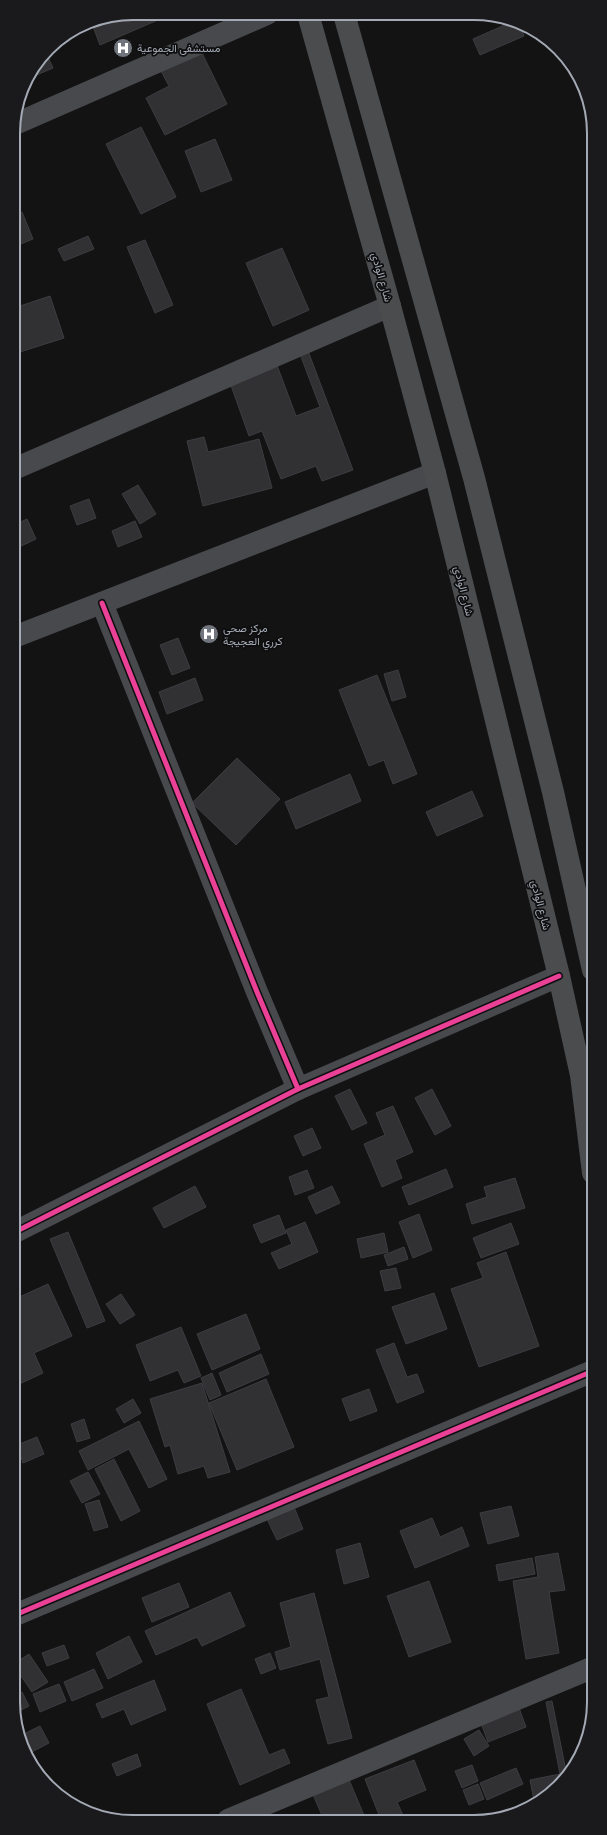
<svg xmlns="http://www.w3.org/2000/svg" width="607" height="1835" font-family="Cabin,Vazirmatn,sans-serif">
<rect width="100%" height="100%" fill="#131314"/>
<!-- building -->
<g fill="#313133" stroke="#3c3d40">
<path d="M133,13H174L100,45L91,21Z"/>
<path d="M514,21L519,23L524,36L480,55L473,39Z"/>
<path d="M201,51L227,104L165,135L146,98L169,86L161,71Z"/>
<path d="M46,53L53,68L25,80Z"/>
<path d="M141,127L176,197L141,214L106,144Z"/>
<path d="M215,139L232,180L201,192L185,151Z"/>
<path d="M13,194L17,208L13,209Z"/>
<path d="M22,212L33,239L13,247V216Z"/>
<path d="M88,236L94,249L64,261L58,249Z"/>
<path d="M145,240L173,305L155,313L127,247Z"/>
<path d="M282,248L309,310L273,326L246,263Z"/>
<path d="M50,296L64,338L20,352L14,332V308Z"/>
<path d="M305,343L353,470L322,481L316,466L281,479L262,431L249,436L228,377L275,360L296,416L320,407L297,346Z"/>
<path d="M204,437L208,452L259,439L272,488L203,506L187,441Z"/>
<path d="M138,485L156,514L140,524L122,494Z"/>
<path d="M89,499L96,518L77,525L70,506Z"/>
<path d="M27,519L36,539L17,548L14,542V525Z"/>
<path d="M135,521L142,537L118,547L112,531Z"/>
<path d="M178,638L190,668L172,675L160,645Z"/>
<path d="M398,670L406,697L392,701L384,674Z"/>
<path d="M377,675L417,774L393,784L384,760L369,766L339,690Z"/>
<path d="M195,678L203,700L167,714L159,692Z"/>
<path d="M237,758L280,799L236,845L192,803Z"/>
<path d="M350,774L361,801L296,829L285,802Z"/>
<path d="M472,791L483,816L437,836L426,812Z"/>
<path d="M350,1089L367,1123L352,1130L335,1096Z"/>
<path d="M432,1089L451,1126L435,1135L415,1098Z"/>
<path d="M393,1106L413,1152L395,1160L402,1178L382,1187L364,1144L385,1135L376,1113Z"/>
<path d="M312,1128L321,1148L303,1156L294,1136Z"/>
<path d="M446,1169L453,1187L409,1205L402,1187Z"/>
<path d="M307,1170L314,1188L295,1195L289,1177Z"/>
<path d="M515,1178L525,1208L472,1224L466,1204L487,1197L484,1187Z"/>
<path d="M195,1186L206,1207L164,1228L153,1208Z"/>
<path d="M332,1186L340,1203L316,1214L308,1197Z"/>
<path d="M419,1214L432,1250L413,1258L399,1222Z"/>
<path d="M279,1215L286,1233L261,1243L253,1225Z"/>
<path d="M305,1222L318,1252L279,1269L271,1253L292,1244L286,1230Z"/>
<path d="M511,1223L519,1244L481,1258L473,1238Z"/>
<path d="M68,1232L105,1321L87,1328L50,1239Z"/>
<path d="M384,1233L388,1252L361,1258L357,1239Z"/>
<path d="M404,1247L408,1259L388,1266L384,1255Z"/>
<path d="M506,1252L539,1346L479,1367L451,1289L483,1278L477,1263Z"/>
<path d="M396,1268L401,1288L385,1291L380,1271Z"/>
<path d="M48,1284L72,1336L34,1353L43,1373L15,1386V1299Z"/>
<path d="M434,1293L447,1329L406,1344L392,1307Z"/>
<path d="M121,1294L135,1315L120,1324L106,1304Z"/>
<path d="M246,1314L260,1349L212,1370L197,1334Z"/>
<path d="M181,1327L201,1376L184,1383L178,1370L150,1381L136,1345Z"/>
<path d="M394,1343L407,1377L417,1374L424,1392L397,1403L376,1350Z"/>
<path d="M261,1354L269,1374L227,1392L219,1373Z"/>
<path d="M212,1373L221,1395L210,1400L201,1378Z"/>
<path d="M266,1379L294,1447L237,1470L209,1403Z"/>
<path d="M202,1383L230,1472L208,1478L204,1466L178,1474L170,1445L165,1447L150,1399Z"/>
<path d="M369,1389L377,1411L350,1421L342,1399Z"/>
<path d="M133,1399L141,1413L124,1423L116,1409Z"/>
<path d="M84,1419L90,1438L77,1442L71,1424Z"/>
<path d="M139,1421L167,1479L149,1488L129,1449L88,1470L79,1451Z"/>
<path d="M37,1437L44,1454L23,1463L17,1445Z"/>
<path d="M15,1448L21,1463L15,1466Z"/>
<path d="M114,1459L140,1511L121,1521L95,1469Z"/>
<path d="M88,1472L100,1494L82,1503L70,1481Z"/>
<path d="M99,1500L108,1527L94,1531L85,1504Z"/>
<path d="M511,1506L519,1536L488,1544L480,1513Z"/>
<path d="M294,1507L303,1529L277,1540L267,1519Z"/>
<path d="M432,1518L440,1537L462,1527L469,1546L415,1568L400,1531Z"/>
<path d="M360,1543L369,1577L344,1584L336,1550Z"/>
<path d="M558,1553L565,1590L549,1592L559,1653L526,1659L513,1581L538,1577L535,1557Z"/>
<path d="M532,1558L535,1574L499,1581L496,1565Z"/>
<path d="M429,1581L451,1642L409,1657L387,1596Z"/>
<path d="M179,1583L189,1607L152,1622L142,1598Z"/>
<path d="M230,1592L245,1626L202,1646L197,1637L156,1655L145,1631Z"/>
<path d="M314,1593L352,1738L328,1744L316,1700L329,1697L320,1659L280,1670L275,1652L291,1647L280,1603Z"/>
<path d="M129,1636L142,1662L108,1679L96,1653Z"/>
<path d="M64,1645L69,1658L47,1666L42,1653Z"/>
<path d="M270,1653L276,1668L261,1674L255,1659Z"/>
<path d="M29,1654L48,1682L32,1692L15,1667V1663Z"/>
<path d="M94,1669L103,1688L72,1701L64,1682Z"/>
<path d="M154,1680L166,1710L131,1725L124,1709L102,1718L96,1704Z"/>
<path d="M59,1684L66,1701L40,1712L33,1694Z"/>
<path d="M241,1689L269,1755L284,1749L290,1763L240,1785L207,1704Z"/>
<path d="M22,1692L29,1706L15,1713V1696Z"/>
<path d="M552,1701L567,1776L564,1781L535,1805L530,1780L560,1774L546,1702Z"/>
<path d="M519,1708L526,1727L488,1742L481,1723Z"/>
<path d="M40,1726L49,1743L26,1755L20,1736Z"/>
<path d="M479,1730L489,1746L474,1756L464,1739Z"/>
<path d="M137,1754L141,1766L117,1776L112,1764Z"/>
<path d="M414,1760L426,1790L397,1802L405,1820H381L365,1779Z"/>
<path d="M472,1765L478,1781L462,1788L455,1771Z"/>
<path d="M516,1768L523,1784L487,1800L480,1783Z"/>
<path d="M347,1775L366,1820H324L311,1790Z"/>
<path d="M478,1784L484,1799L469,1805L463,1790Z"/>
</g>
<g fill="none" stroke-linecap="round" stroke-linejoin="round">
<!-- minor -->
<g stroke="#48494c" stroke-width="22">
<path d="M13,125L267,14"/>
<path d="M14,469L390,306"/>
<path d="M102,603L257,992L298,1089"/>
<path d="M14,637L435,473"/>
<path d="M15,1232L298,1089L559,976"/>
<path d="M15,1615L593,1371"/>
<path d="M228,1820L594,1667"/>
</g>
<!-- major -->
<g stroke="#4a4c4e" stroke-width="22">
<path d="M308,14L390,306L435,473L559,976L581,1075L593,1173"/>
<path d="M344,14L474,478L553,792L593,970"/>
</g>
<!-- cycleway casing -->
<g stroke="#0e0e0f" stroke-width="8">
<g id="cycleway">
<path d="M102,603L257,992L298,1089"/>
<path d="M15,1232L298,1089L559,976"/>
<path d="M15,1615L593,1371"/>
</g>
</g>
<!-- cycleway -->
<use href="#cycleway" stroke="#ea4096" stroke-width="5"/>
</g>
<!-- icons -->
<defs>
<g id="hospital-disc" transform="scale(1)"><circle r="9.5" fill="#71757d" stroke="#0e0e0f"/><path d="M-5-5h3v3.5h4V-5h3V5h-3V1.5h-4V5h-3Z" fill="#fff"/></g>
</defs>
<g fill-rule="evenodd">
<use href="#hospital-disc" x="123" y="48"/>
<use href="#hospital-disc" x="209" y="634"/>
</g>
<g text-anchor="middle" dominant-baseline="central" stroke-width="3.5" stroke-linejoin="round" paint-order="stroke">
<!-- poi labels -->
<g font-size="11" fill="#a4aab5" stroke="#0e0e0f" text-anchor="start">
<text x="137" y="48">مستشفى الجموعية</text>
<text x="223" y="628">مركز صحي<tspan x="223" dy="13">كرري العجيجة</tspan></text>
</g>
<!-- street labels -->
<g font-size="11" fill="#a4aab5" stroke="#0e0e0f">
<text transform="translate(382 277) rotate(74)">شارع الوادي</text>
<text transform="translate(464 591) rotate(76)">شارع الوادي</text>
<text transform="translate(541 905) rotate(76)">شارع الوادي</text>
</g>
</g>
<!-- crop -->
<path d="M0 0H607V1835H0ZM133 20H474A113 113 0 0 1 587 133V1702A113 113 0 0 1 474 1815H133A113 113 0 0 1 20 1702V133A113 113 0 0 1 133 20Z" fill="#1a1a1c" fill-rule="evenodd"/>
<path fill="none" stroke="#a4aab5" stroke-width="2" d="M133 20H474A113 113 0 0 1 587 133V1702A113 113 0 0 1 474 1815H133A113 113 0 0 1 20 1702V133A113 113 0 0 1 133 20Z"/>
</svg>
